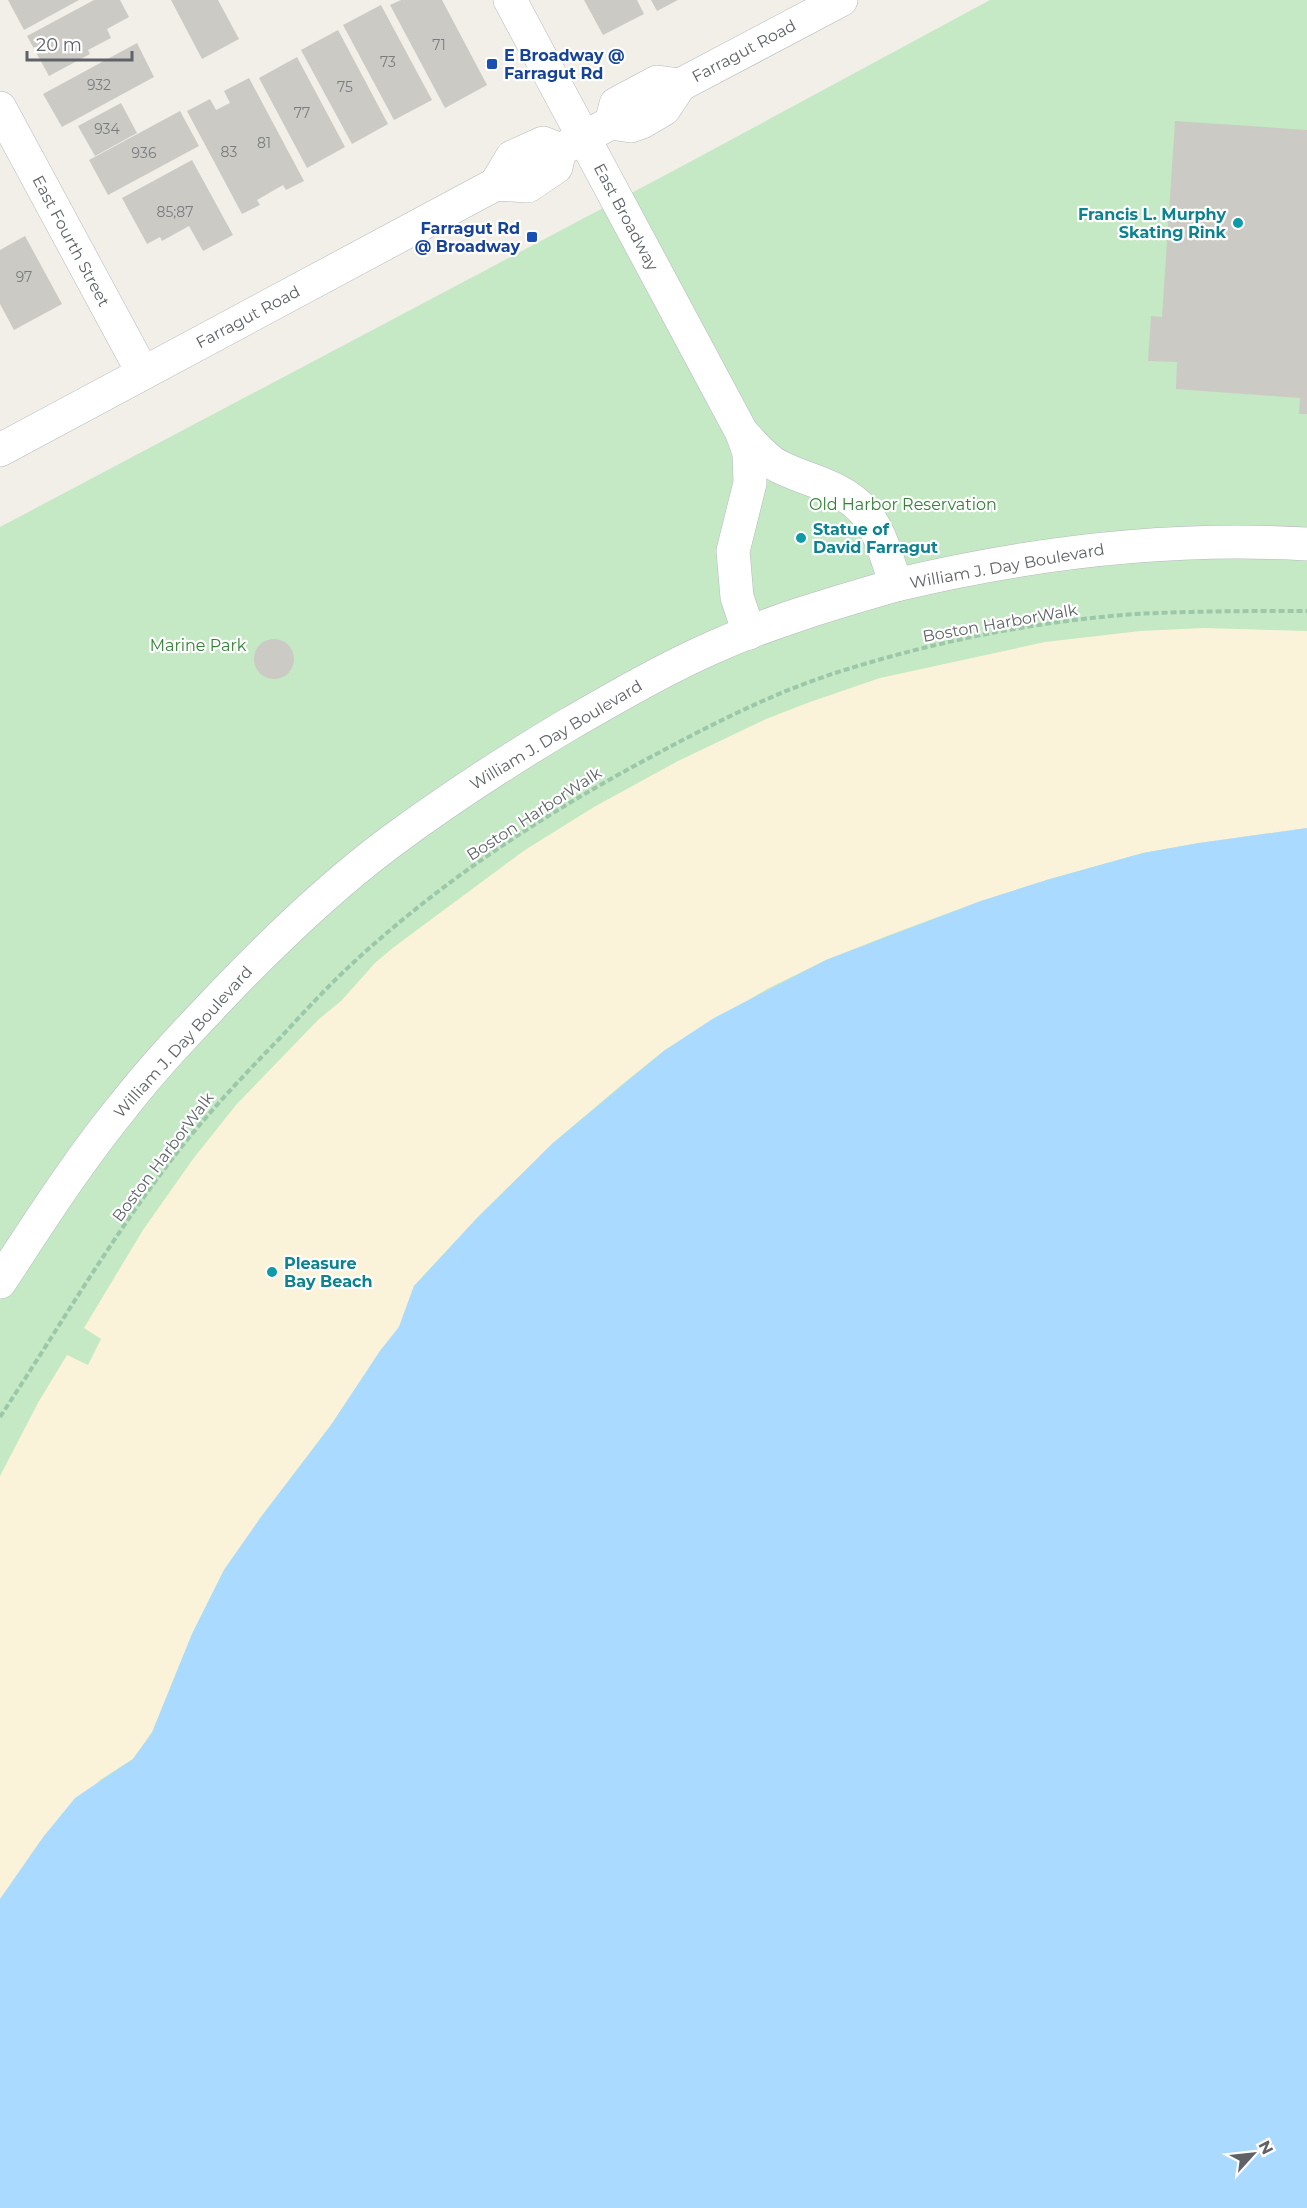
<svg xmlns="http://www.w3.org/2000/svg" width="1307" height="2208" font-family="Montserrat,sans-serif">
<rect width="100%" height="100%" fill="#f1efe8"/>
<!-- green -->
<path fill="#c5e8c5" d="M990,0H1307V828L1199,843L27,1860L0,1899V527L673,171Z"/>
<!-- sand -->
<path fill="#fbf3d9" d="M1204,628L1307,631V828L1199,843L1143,853L1050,879L981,901L892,934L826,960L767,989L665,1050L625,1082L553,1143L478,1217L414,1286L399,1327L380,1351L331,1425L261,1517L224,1570L192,1634L152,1732L133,1759L100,1780L44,1836L0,1899V1476L39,1401L67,1355L88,1365L101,1339L84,1328L143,1230L193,1159L236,1105L319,1019L341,1001L376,962L394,947L525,850L594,807L678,761L766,719L810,702L880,678L1045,642L1140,631Z"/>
<!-- water -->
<path fill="#aadaff" d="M1307,828V2208H0V1899L44,1836L75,1798L133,1759L152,1733L192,1634L224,1570L261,1517L331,1425L380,1351L399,1327L414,1286L478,1217L553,1143L665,1050L714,1018L826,960L981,901L1050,879L1143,853L1199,843Z"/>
<!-- building -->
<g fill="#cccac5">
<path d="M8,0H79L24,30Z"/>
<path d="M94,0H120L129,17L107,29L111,38L88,50L90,54L49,76L27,36Z"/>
<path d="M171,0H218L239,39L202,59Z"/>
<path d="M401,0H442L487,85L445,108L390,5Z"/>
<path d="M584,0H637L644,14L603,35Z"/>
<path d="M651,0H678L657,11Z"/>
<path d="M381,5L432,100L394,120L343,25Z"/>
<path d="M338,30L388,124L352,144L301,50Z"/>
<path d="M137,43L154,77L62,127L43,94Z"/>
<path d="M297,57L345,147L307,168L259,78Z"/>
<path d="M249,78L304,181L286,190L283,185L257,200L260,205L242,214L187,111L210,99L216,110L230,103L224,91Z"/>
<path d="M121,103L137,133L95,156L78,126Z"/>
<path d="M180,111L199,146L108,195L89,160Z"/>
<path d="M1175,121L1307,130V414H1299L1300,398L1176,389L1177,362L1148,361L1151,316L1162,317Z"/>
<path d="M192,160L233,235L203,251L189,226L162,241L160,237L147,244L122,198Z"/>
<path d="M25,236L62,304L14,330L0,304V250Z"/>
<circle cx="274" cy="659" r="20"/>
</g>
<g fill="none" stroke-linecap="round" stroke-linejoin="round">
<!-- minor casing -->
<g stroke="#b5b8bc" stroke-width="34">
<path id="minor" d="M0,108L143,373"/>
</g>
<!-- tertiary casing -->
<g stroke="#b5b8bc" stroke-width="34">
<g id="tertiary">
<path d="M611,123L616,104L657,82L680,85"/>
<path d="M496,184L512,157L543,143L560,150"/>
<path d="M0,450L496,184L528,186L556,167L560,150L611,123L631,126L642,122L664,109L680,85L841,0"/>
<path d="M896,585C1030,553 1169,536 1307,544"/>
</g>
</g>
<!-- secondary casing -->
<g stroke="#b6babf" stroke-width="34">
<g id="secondary">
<path d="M510,0L742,433L749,453L750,483L733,551L737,597L749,633"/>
<path d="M0,1282C40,1221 78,1161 124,1105C155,1065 190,1029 225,992C276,939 330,887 389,843C447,800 507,761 569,724C616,697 664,669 714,647C772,621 834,603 896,585C887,560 881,530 862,509C839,485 808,481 780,467C765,460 754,445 742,433"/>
</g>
</g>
<!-- path -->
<path stroke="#9cc7a9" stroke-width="4" stroke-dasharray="6 3" stroke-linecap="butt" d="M0,1417C57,1331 109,1241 172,1159C205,1116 242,1077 280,1038C304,1012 328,986 354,962C446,877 552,809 662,751C722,719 784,688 848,669C941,640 1039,621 1136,614C1193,611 1250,611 1307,611"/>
<!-- minor -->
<use href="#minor" stroke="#fff" stroke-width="33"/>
<!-- tertiary -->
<use href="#tertiary" stroke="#fff" stroke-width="33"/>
<!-- secondary -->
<use href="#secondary" stroke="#fff" stroke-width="33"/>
</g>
<!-- markers -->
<g fill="#1a4fb4" stroke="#fff" stroke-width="2">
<rect x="486" y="58" width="12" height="12" rx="3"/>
<rect x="526" y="231" width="12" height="12" rx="3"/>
</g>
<g fill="#0f9aa8" stroke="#fff" stroke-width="2">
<circle cx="1238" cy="223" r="6"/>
<circle cx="801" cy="538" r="6"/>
<circle cx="272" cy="1272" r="6"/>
</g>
<g text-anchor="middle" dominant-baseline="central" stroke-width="4.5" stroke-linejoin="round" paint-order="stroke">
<!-- number labels -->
<g font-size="14" fill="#7a7d7f">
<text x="439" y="45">71</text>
<text x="388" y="62">73</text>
<text x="99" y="85">932</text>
<text x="345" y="87">75</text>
<text x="302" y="113">77</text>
<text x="107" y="129">934</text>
<text x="264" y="143">81</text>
<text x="229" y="152">83</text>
<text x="144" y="153">936</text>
<text x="175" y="212">85;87</text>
<text x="24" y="277">97</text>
</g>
<!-- street labels -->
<g font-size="16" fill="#5f6368" stroke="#fff">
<text transform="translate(744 51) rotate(-28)">Farragut Road</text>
<text transform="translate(626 217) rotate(62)">East Broadway</text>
<text transform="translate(71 241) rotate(62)">East Fourth Street</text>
<text transform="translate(248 317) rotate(-28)">Farragut Road</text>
<text transform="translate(1007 566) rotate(-10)">William J. Day Boulevard</text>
<text transform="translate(1000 623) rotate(-10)">Boston HarborWalk</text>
<text transform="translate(556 735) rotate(-31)">William J. Day Boulevard</text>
<text transform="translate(534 814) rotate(-33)">Boston HarborWalk</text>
<text transform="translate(183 1042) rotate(-48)">William J. Day Boulevard</text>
<text transform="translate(163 1157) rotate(-53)">Boston HarborWalk</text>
</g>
<!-- transit labels -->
<g font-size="16" font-weight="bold" fill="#164399" stroke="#fff" text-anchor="start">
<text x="504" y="55">E Broadway @<tspan x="504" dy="18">Farragut Rd</tspan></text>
<text x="520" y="228" text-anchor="end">Farragut Rd<tspan x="520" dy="18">@ Broadway</tspan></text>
</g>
<!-- culture labels -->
<g font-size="16" font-weight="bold" fill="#0d838f" stroke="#fff" text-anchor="start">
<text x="1226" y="214" text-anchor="end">Francis L. Murphy<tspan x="1226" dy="18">Skating Rink</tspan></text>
<text x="813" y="529">Statue of<tspan x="813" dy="18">David Farragut</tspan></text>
<text x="284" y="1263">Pleasure<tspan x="284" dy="18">Bay Beach</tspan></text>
</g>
<!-- park labels -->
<g font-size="16" fill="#348238" stroke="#fff">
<text x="903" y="504">Old Harbor Reservation</text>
<text x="198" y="645">Marine Park</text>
</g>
</g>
<!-- north arrow -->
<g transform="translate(1253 2154) rotate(63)" stroke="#ffffff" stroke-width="4.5" paint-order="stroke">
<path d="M0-4.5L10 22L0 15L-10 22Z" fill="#5f6368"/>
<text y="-9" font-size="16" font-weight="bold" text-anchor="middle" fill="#5f6368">N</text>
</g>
<!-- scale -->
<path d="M27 51v9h105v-9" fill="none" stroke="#5f6368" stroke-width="3"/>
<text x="36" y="51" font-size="18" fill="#5f6368" stroke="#ffffff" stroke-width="4.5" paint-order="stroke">20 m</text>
</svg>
